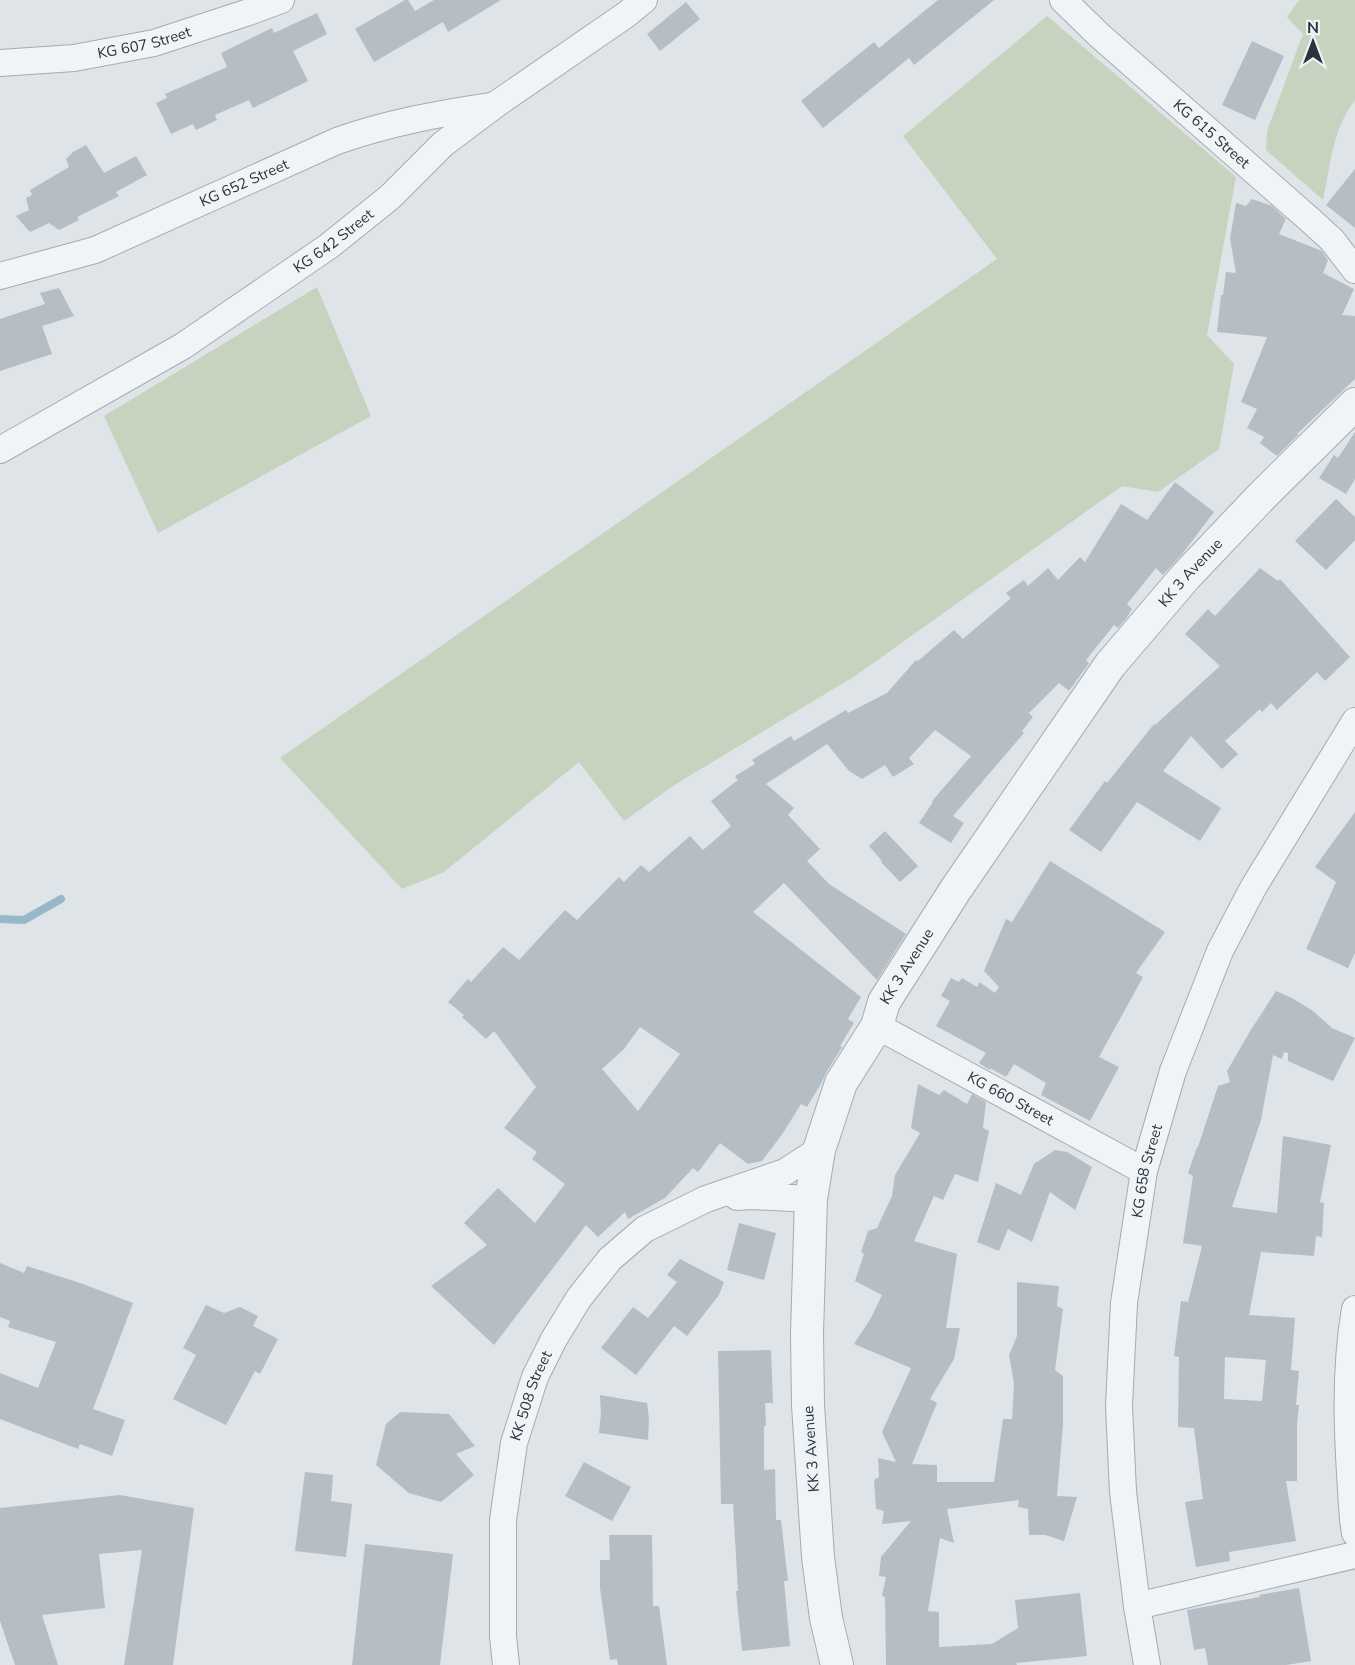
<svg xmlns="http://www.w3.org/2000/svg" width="1355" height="1665" font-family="'Nunito Sans',sans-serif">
<rect width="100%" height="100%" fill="#dee4e8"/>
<!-- green -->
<g fill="#c7d2bf">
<path d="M1299,0H1355V100C1333,127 1330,167 1323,200L1266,150L1267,131L1303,34L1287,17Z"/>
<path d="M1047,16L1236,177L1207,335L1234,364L1219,449L1158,492L1122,486L855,676L676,784L624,821L579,762L444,872L402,889L280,758L997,259L903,136Z"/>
<path d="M317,287L371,416L158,533L104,416Z"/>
</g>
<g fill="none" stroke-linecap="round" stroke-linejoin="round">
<!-- stream -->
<path stroke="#98b8c9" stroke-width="8" d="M0,919L24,920L61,899"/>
</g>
<!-- building -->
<g fill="#b5bec5" fill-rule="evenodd">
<path d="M405,0H408L415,11L434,0H501L448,32L443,22L374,62L355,29Z"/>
<path d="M938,0H994L914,65L909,58L823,128L801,101L874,42L879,48Z"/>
<path d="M686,2L700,19L660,51L647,34Z"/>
<path d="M317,13L327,34L293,51L308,81L253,108L249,100L215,115L217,120L196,130L193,124L171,134L156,103L167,98L165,94L227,67L221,53L272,28L274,33Z"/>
<path d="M1252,41L1284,56L1255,120L1222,105Z"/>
<path d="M86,145L104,173L136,156L147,175L116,192L119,196L77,217L79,220L59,230L49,223L30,232L16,216L29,210L26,198L32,195L30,190L69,167L66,159L73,152Z"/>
<path d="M1355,169V228L1326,205Z"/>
<path d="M1252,199L1272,206L1286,219L1279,234L1322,251L1328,260L1323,273L1354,289L1342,315L1355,316V379L1297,434H1299L1277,456L1260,443L1264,437L1247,428L1257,409L1241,402L1267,337L1217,332L1221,295H1223L1226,272L1236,273L1230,239L1236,203L1246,206Z"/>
<path d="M59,288L74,316L42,326L52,354L0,371V319L45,304L40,293Z"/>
<path d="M1355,432V479L1346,494L1319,478L1334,455L1338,458Z"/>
<path d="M1175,482L1214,512L1183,553L1163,575L1156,568L1127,604L1132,609L1126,619L1118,628L1114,625L1086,660L1089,663L1069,691L1059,683L1029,713L1033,717L1022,731L1024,733L953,816L964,823L951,843L919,823L933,802L932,801L971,756L935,730L909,758L914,764L893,777L885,765L862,779L849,771L827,744L766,784L794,808L788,815L820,849L807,861L829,884L906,934L877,980L784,883L753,912L861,997L848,1019L854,1023L840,1046L842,1047L826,1073L822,1082L807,1107L801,1104L783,1133L762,1161L748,1164L720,1143L698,1172L693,1168L665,1198L628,1219L625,1212L598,1237L586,1225L494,1345L431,1286L487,1245L464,1223L498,1188L535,1223L565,1184L532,1159L537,1152L504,1128L536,1087L494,1031L486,1039L462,1017L464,1015L448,1002L468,979L471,982L503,947L519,960L565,910L577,920L619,877L624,882L641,865L649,872L690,836L703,850L731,826L711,801L738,780L735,776L755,764L752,760L791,736L794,741L846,710L848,713L887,693L916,660L918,661L954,630L963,639L1011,598L1006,593L1024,580L1028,586L1048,568L1058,580L1080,557L1085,562L1121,504L1147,520ZM640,1027L680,1054L638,1111L602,1069L624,1049Z"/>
<path d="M1336,499L1355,517V540L1326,570L1295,541Z"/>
<path d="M1260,568L1278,581L1280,579L1350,657L1325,681L1317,672L1277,710L1271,703L1262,712L1260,709L1225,741L1238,754L1222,769L1191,736L1163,771L1221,808L1200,841L1137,802L1101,852L1069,830L1105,781L1107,783L1154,724L1155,725L1220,666L1185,634L1208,609L1215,616Z"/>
<path d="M1355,812V953L1348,968L1306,949L1336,882L1315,867Z"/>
<path d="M885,831L918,866L900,882L881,862L882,861L869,846Z"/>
<path d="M1050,861L1165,932L1136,973L1143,977L1099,1057L1119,1067L1090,1121L1041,1095L1046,1083L1014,1064L1006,1077L990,1068V1070L979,1063L986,1053L936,1026L950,1001L941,996L951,978L959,982L962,978L977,987L979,982L995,993L999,987L984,971L1006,919L1012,922Z"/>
<path d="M1276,991L1292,998L1313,1011L1332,1028L1355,1038L1333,1081L1288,1061V1053L1284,1052L1282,1059L1273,1055L1261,1120L1232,1207L1277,1213L1283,1136L1331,1145L1320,1202L1324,1203L1322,1237L1316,1236L1314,1256L1261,1252L1249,1315L1295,1318L1291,1370L1299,1371L1296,1405H1299L1297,1424V1481H1286L1296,1541L1229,1552L1230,1561L1196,1567L1185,1502L1203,1499L1194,1428L1178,1427L1179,1357L1174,1356L1181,1301L1188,1302L1202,1246L1183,1243L1193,1176L1188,1173L1197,1147H1198L1218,1086L1230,1082L1227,1071L1249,1033ZM1225,1357L1266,1360L1262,1401L1224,1399Z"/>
<path d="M918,1084L939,1095L944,1090L967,1104L972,1094L986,1102L983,1128L989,1131L978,1182L955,1174L943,1200L934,1196L914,1241L957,1254L946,1328H960L954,1359L930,1399L937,1403L912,1464L937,1465V1482H994L1003,1419H1012L1014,1384L1009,1355L1017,1336V1282L1059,1286L1057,1306L1063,1309L1055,1370L1063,1376V1425L1057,1496L1077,1497L1064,1541L1045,1535H1029L1028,1509L1018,1507L1019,1500L947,1509L954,1543L940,1538L928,1611L939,1612V1647L992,1644L1018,1628L1015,1600L1080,1593L1087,1656L1016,1663L1017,1665H886L885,1597L882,1596L886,1577L879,1576L881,1557L911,1521L882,1524L884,1511L876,1509L874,1480L879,1477L878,1458L896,1462L882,1432L911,1368L854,1344L871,1318L882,1295L855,1281L864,1254L861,1252L868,1231L877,1228L892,1196L895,1175L920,1133L911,1128Z"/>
<path d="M1055,1150L1067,1152L1092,1167L1075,1210L1050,1192L1032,1242L1008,1229L999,1251L977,1242L996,1183L1021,1195L1034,1164Z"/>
<path d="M739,1223L776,1233L764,1280L727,1270Z"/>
<path d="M680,1259L724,1282L719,1295L687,1336L674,1326L636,1375L601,1348L633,1307L648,1318L677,1282L667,1275Z"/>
<path d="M0,1263L24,1273L27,1266L83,1284L133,1303L93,1409L125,1420L112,1456L80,1444L78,1449L0,1419V1373L38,1388L56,1342L8,1327L10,1321L0,1317Z"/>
<path d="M206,1305L224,1313L240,1307L258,1316L253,1326L278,1339L260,1374L255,1371L226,1425L173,1399L196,1355L183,1348Z"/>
<path d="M771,1350L773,1403H765L766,1426H764V1470L775,1469L776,1520H781L788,1581H784L790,1646L742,1651L736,1591H738L733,1504H721L718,1351Z"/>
<path d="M600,1395L647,1403L649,1419L648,1440L599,1433L601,1413Z"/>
<path d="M400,1412L449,1414L475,1446L456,1454L474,1475L441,1502L409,1493L376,1465L386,1424Z"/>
<path d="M584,1462L631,1487L612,1521L565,1496Z"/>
<path d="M305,1472L333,1475L331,1501L352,1504L346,1557L295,1551Z"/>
<path d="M120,1495L194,1508L173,1665H124L142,1550L99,1554L105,1608L42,1615L58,1665H15L0,1621V1508Z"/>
<path d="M609,1535H652L653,1606H659L667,1665H618L617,1659L610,1660L600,1588V1560H610Z"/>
<path d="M365,1544L453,1554L440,1665H352Z"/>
<path d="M1299,1588L1311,1661L1286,1665H1208L1205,1648L1194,1650L1187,1610L1260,1597L1259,1595Z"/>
</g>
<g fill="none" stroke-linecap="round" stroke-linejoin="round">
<!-- minor casing -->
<g stroke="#a3acb2" stroke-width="28">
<g id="minor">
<path id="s1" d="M1063,0L1100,36L1309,219L1332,240L1355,270"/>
<path id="s2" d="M0,63L74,58L154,43L249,12L281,0"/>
<path id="s3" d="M0,276L95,250L337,141C388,123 437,114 490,106"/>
<path id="s4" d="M0,450L183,346L329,246L390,197L443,144L495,105L627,14L644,0"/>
<path id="s5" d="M877,1026L1144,1171"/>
<path d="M737,1197L751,1196L811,1199"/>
<path d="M1355,1309C1343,1379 1348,1449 1353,1520L1355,1533"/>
<path d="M1137,1606L1355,1555"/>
<path id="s6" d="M506,1665L503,1636V1520L514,1443L535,1377L554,1339L579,1298L610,1259L645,1229L706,1199L785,1172L819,1150"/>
<path id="s7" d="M1147,1665L1137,1606L1123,1492L1119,1406L1124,1303L1144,1171L1173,1071L1220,951L1253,888L1355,721"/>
</g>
</g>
<!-- tertiary casing -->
<g stroke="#a3acb2" stroke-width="34">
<g id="tertiary">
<path id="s8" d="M837,1665L826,1618L818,1557L808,1405L807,1334L811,1199L819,1150L841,1083L877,1026L884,1002L956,889L1110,665L1186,576L1261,497L1355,404"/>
</g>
</g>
<!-- minor -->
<use href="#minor" stroke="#f1f4f6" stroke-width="26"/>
<!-- tertiary -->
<use href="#tertiary" stroke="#f1f4f6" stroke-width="32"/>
</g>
<g text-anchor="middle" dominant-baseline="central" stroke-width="6" stroke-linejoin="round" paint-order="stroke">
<!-- street labels -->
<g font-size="15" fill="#27343f" stroke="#edf2f6">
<text stroke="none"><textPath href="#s2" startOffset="146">KG 607 Street</textPath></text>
<text stroke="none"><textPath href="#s1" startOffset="200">KG 615 Street</textPath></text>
<text stroke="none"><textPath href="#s3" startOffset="262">KG 652 Street</textPath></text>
<text stroke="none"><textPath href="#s4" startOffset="394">KG 642 Street</textPath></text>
<text stroke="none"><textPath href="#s8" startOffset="1209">KK 3 Avenue</textPath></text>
<text stroke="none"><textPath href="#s8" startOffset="723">KK 3 Avenue</textPath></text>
<text stroke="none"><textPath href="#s5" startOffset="152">KG 660 Street</textPath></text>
<text stroke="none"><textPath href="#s7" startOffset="498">KG 658 Street</textPath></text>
<text stroke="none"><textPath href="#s6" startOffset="273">KK 508 Street</textPath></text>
<text transform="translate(811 1449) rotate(-94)">KK 3 Avenue</text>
</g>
</g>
<!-- north arrow -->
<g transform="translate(1313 42)" stroke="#edf2f6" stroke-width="4.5" paint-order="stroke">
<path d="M0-4.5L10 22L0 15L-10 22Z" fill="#27343f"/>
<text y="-9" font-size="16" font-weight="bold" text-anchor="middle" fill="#27343f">N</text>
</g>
</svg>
